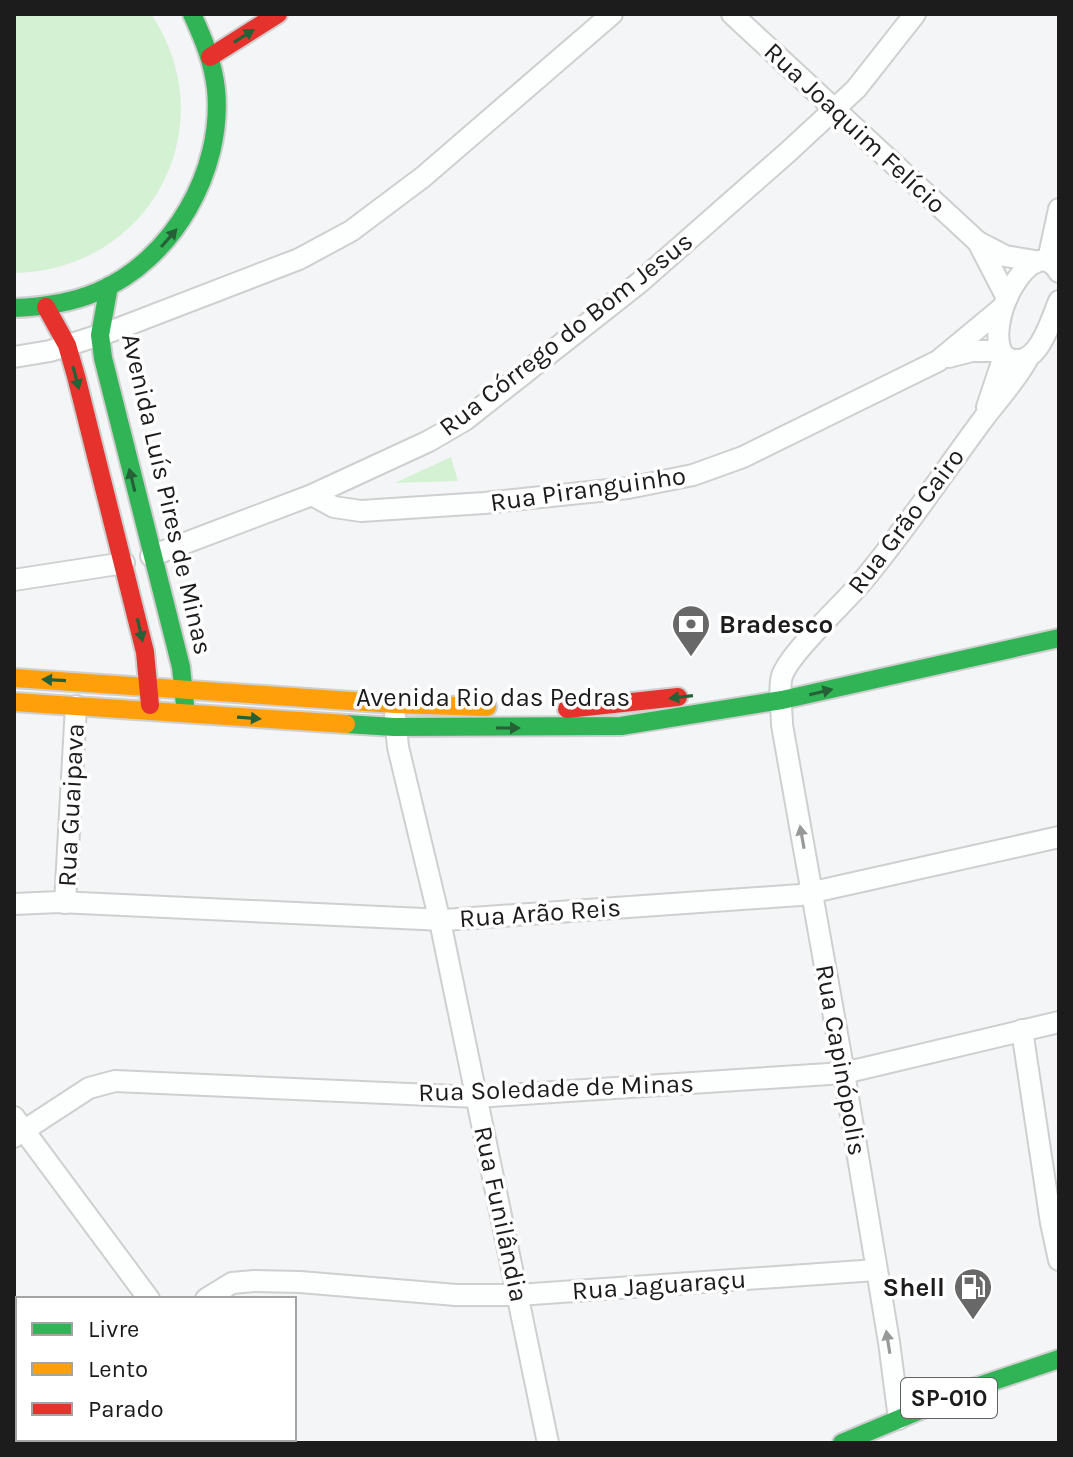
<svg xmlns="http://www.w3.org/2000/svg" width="1073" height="1457" font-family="Karla,sans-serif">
<rect width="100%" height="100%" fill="#f4f5f6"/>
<!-- green -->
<g fill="#d4f1d3">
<path d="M14,14H151C227,127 149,271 14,273Z"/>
<path d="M451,457L458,481L395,483Z"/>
</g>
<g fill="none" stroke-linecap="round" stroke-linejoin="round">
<!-- street casing -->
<g stroke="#cfcfd0" stroke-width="24">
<g id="street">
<path d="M732,14L978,242L1005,256L1035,261"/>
<path d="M978,242L1007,298"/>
<path d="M1048,260L1059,209"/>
<path d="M1059,272C1034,228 981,323 1004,356C1036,375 1050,323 1059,301"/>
<path d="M14,357L50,351L112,331L299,259L351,231L423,177L612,14"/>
<path d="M949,357L972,351H1000"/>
<path d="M987,407L1004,356"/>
<path d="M312,495L334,507L361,511L484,503L628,488L693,475L743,457L938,361L1002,308"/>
<path d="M151,556L312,495L429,441L465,420L639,283L788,152L856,89L915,14"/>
<path d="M14,580L124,563"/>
<path d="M395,716L398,747L441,926L548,1443"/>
<path d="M65,903L76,706"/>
<path d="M14,904L59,902L444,920L800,895L1059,837"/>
<path d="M1022,1030L1051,1223L1059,1260"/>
<path d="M14,1117L149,1299"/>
<path d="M14,1137L89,1088L115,1081L477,1097L844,1073L1059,1022"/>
<path d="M206,1299L232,1283L254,1281L300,1282L456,1295H518L876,1270"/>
<path d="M14,1357L18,1362"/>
<path d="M899,1419L889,1342L844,1073L782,725C782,710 778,690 782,676C789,654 843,604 861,583C904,532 941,476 981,422C997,400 1015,382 1028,358"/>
<path d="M74,1439L77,1443"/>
<path d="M272,1439L276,1443"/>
</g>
</g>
<!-- fast casing -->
<g stroke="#cfcfd0" stroke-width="22">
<g id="fast">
<path d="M109,286L100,335L103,358L181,667L185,705"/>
<path d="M14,308C42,307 71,303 97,292C173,260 224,170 216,89C213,62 203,38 192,14"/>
<path d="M346,724L394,727L621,726L782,700L1059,638"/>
<path d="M842,1443L973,1388L1059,1359"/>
</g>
</g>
<!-- slow casing -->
<g stroke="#cfcfd0" stroke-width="22">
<g id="slow">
<path d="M14,678L395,704L487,707"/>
<path d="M14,702L346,724"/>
</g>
</g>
<!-- jam casing -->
<g stroke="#cfcfd0" stroke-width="22">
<g id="jam">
<path d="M210,57L278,14"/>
<path d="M46,307L67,345L76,376L145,652L150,705"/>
<path d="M567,709L678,697"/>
</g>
</g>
<!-- street -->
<use href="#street" stroke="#fdfefe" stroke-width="20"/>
<!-- fast -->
<use href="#fast" stroke="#30b455" stroke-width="18"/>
<!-- slow -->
<use href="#slow" stroke="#ff9f0a" stroke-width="18"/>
<!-- jam -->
<use href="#jam" stroke="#e5322d" stroke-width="18"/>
</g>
<!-- one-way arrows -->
<defs><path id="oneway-solid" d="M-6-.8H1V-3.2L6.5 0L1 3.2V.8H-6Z" transform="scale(2)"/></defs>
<g fill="#256036">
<use href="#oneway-solid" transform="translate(244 36) rotate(-32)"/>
<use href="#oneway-solid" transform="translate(169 238) rotate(-49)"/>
<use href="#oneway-solid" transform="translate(76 378) rotate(75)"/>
<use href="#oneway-solid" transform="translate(132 480) rotate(-104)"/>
<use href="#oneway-solid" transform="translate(140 630) rotate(77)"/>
<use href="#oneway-solid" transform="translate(54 680) rotate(-177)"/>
<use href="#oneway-solid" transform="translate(821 692) rotate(-13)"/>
<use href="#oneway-solid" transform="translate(681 697) rotate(173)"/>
<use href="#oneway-solid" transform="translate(249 718) rotate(4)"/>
<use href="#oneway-solid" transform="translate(508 728)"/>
</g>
<g fill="#989899">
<use href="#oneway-solid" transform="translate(802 837) rotate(-100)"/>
<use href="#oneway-solid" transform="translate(888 1342) rotate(-99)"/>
</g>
<!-- icons -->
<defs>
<g id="bank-pin" transform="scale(2)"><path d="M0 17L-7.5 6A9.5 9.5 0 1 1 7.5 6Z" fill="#686869" stroke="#fff"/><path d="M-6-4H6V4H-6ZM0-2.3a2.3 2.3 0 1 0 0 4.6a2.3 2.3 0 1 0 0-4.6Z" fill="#fff"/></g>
<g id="fuel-pin" transform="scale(2)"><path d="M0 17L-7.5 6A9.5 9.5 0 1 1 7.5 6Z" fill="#686869" stroke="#fff"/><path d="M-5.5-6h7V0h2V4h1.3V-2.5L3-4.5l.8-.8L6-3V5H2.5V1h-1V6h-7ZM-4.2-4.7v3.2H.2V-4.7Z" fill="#fff"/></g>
</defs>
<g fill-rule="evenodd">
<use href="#bank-pin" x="691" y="624"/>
<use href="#fuel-pin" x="973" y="1287"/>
</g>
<g text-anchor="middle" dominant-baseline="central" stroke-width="7" stroke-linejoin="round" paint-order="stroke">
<!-- shield labels -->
<rect fill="#fff" stroke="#606061" stroke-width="2" x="901" y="1378" width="96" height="40" rx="6"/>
<g font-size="24" font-weight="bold" fill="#1c1c1d">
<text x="949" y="1398">SP-010</text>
</g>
<!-- street labels -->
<g font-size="26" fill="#1c1c1d" stroke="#fff">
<text transform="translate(855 128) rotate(43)">Rua Joaquim Felício</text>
<text transform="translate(566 334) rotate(-38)">Rua Córrego do Bom Jesus</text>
<text transform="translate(588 489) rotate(-8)">Rua Piranguinho</text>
<text transform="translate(167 494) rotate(77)">Avenida Luís Pires de Minas</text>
<text transform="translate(906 521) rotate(-53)">Rua Grão Cairo</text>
<text x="493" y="697">Avenida Rio das Pedras</text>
<text transform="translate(71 805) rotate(-87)">Rua Guaipava</text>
<text transform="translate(540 913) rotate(-4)">Rua Arão Reis</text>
<text transform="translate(841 1060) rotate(80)">Rua Capinópolis</text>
<text transform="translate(556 1088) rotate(-2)">Rua Soledade de Minas</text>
<text transform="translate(501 1214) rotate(78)">Rua Funilândia</text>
<text transform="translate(659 1285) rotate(-4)">Rua Jaguaraçu</text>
</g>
<!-- poi labels -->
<g font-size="26" font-weight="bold" fill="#1c1c1d" stroke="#fff" text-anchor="start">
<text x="719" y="624">Bradesco</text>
<text x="945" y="1287" text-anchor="end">Shell</text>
</g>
</g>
<!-- border -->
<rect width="1073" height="1457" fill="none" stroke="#1c1c1d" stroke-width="32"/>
<!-- legend -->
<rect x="16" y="1297" width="280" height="144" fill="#ffffff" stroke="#a4a4a5" stroke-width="2"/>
<rect x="32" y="1323" width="40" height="12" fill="#30b455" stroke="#a4a4a5" stroke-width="2"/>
<text x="88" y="1337" font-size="24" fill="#1c1c1d">Livre</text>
<rect x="32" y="1363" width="40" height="12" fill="#ff9f0a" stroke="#a4a4a5" stroke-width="2"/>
<text x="88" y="1377" font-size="24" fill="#1c1c1d">Lento</text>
<rect x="32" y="1403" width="40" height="12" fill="#e5322d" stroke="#a4a4a5" stroke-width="2"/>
<text x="88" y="1417" font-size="24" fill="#1c1c1d">Parado</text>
</svg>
